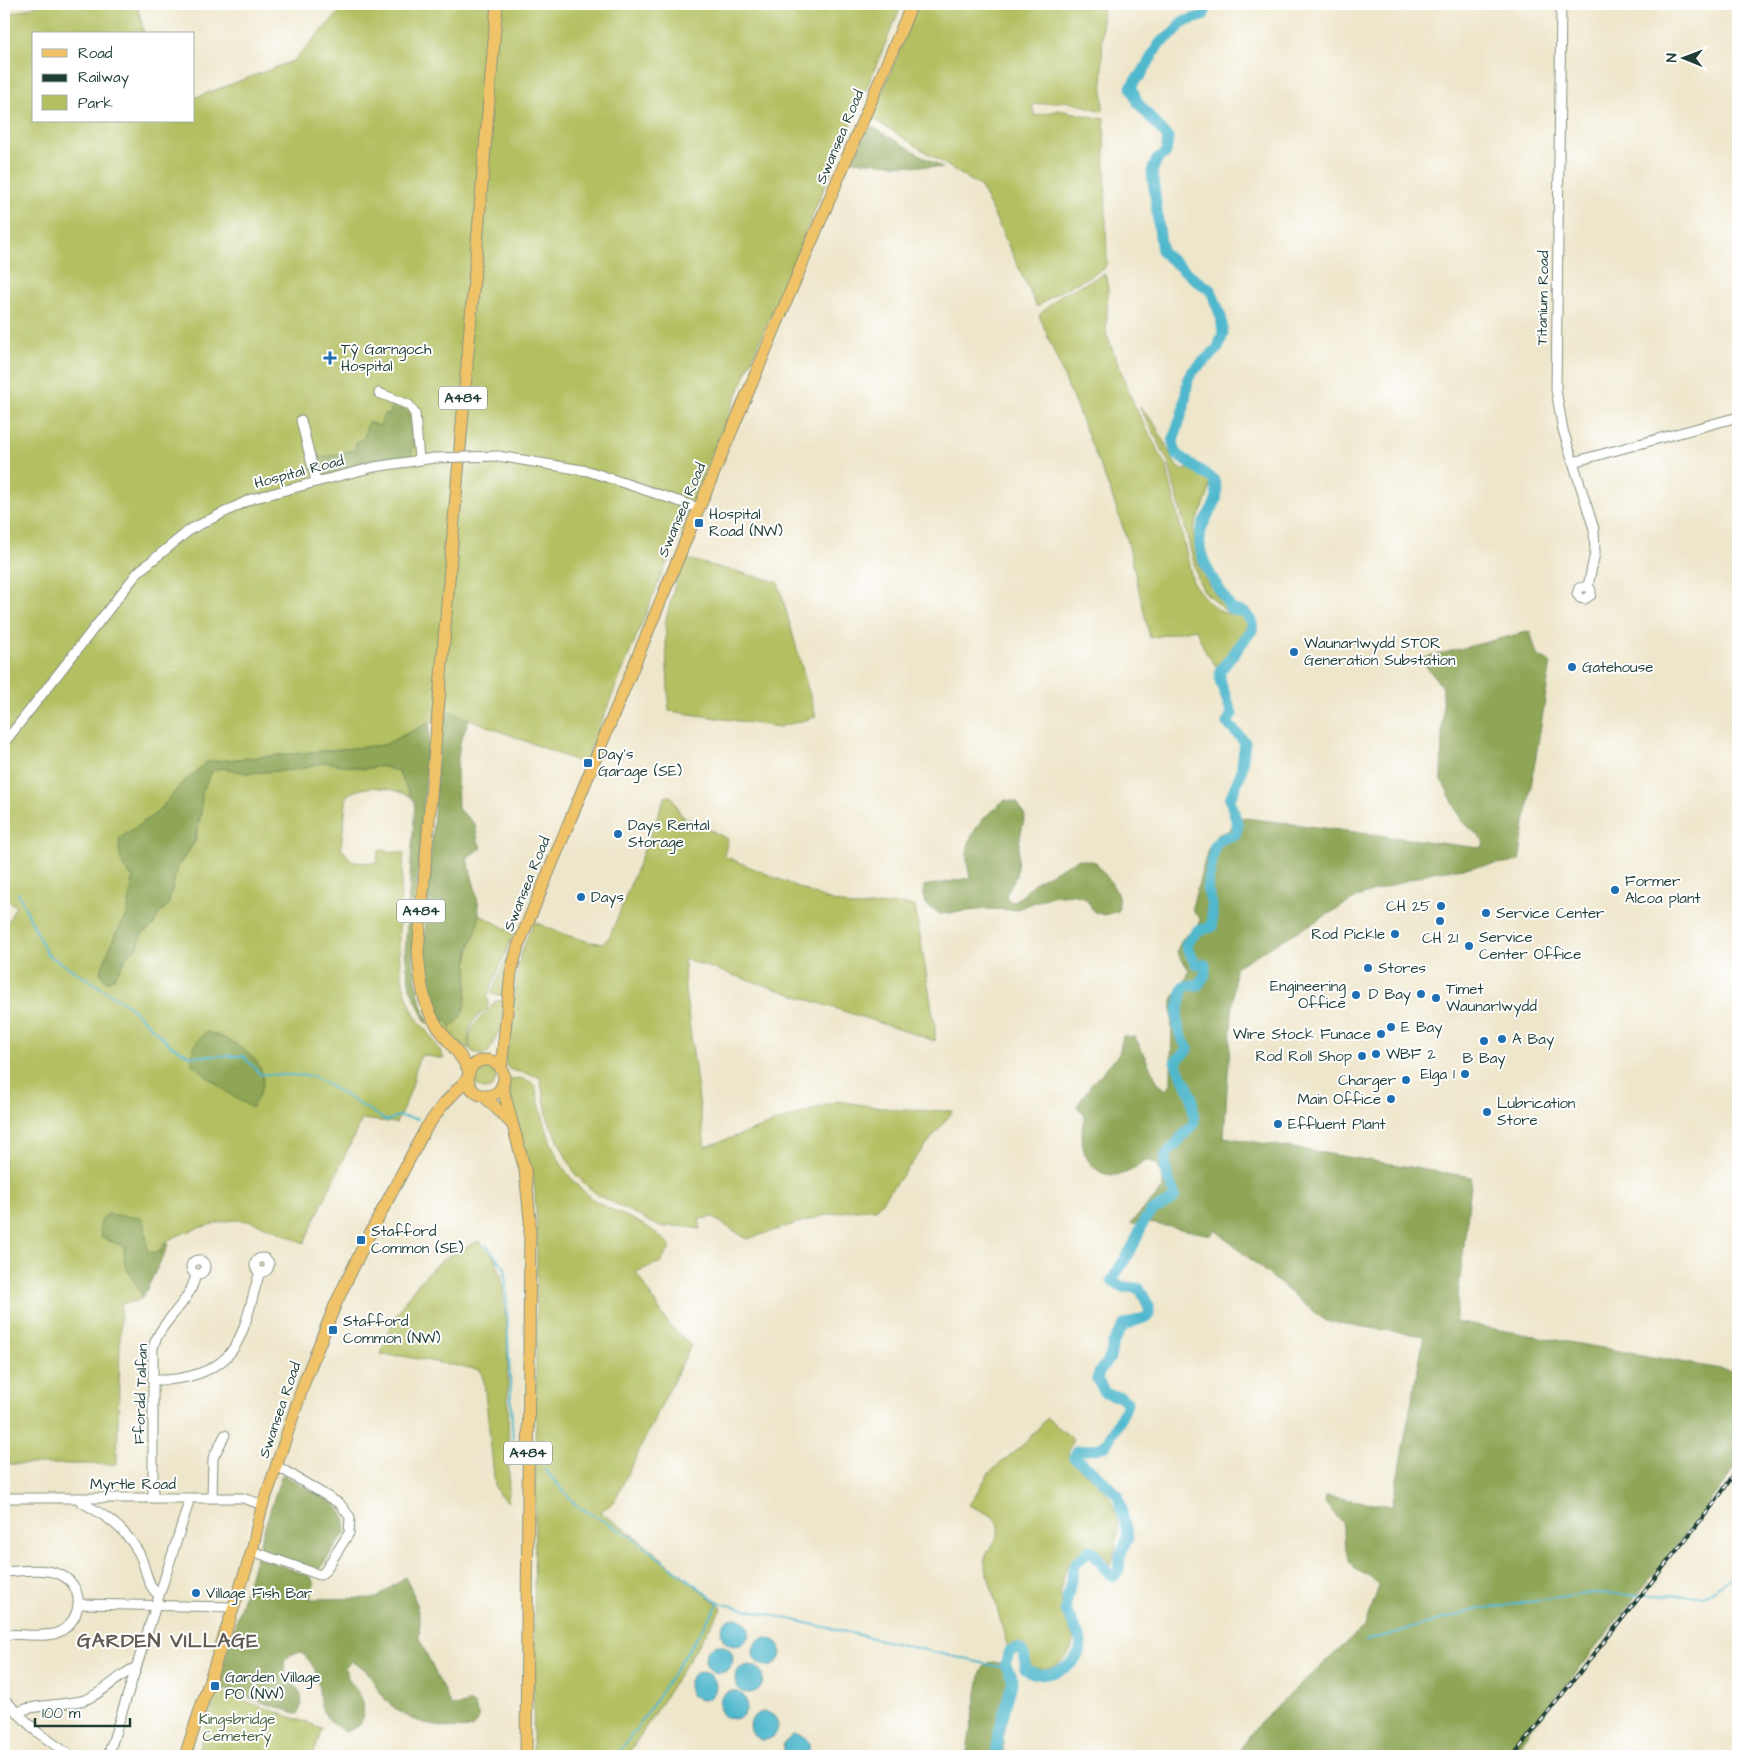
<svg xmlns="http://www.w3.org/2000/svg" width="1742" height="1760" font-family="'Architects Daughter',sans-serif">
<rect width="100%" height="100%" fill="#fff"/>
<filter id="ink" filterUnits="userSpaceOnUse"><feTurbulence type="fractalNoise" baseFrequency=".02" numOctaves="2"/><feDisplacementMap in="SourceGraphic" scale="10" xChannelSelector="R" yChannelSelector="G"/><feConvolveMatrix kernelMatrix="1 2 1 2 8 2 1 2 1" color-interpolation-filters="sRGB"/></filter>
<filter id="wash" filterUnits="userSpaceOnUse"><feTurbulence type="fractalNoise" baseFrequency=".0096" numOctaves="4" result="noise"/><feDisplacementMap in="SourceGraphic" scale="20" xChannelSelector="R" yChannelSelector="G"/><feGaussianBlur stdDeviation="1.12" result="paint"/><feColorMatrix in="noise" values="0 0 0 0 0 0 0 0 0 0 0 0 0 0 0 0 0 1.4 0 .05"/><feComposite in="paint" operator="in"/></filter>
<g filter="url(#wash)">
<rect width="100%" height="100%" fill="#eee6ca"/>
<!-- green -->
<g fill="#b3bf61" stroke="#697e4a" fill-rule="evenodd">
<path d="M42,4H137L144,34H34V121H194V98L293,61L347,4H902L693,499L584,764L451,712L384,745L207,762L182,783L158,812L120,838L123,866L133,878L127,916L115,935L123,965L128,954L138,947L142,933L152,926L160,912L168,905L177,868L195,842L201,812L202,792L212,771L222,768L246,773L295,770L325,762L365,769L380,766L398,771L411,797C392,787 366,783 347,795L341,848L353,862L376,863L379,850L404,853C401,902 391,961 411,1007C419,1027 437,1039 444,1059L422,1055C416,1063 416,1069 414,1078C411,1093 403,1110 396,1123L362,1119L304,1243C284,1235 259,1220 237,1220C222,1220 178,1233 166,1242C159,1248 159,1255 148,1252L146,1244L108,1241L120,1243L124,1247L125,1265L143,1297L137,1301L121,1304L117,1464H4V930L16,906L4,899V16ZM218,1035C247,1052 284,1072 247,1105L204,1075Z"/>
<path d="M918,4H1102L1103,111L1065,101L1032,105L1035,116L1059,110L1104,119L1107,263L1104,269L1055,294L1037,307L981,187L872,118Z"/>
<path d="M1104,274L1107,278L1108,291L1106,333L1135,407L1167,468L1193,583C1201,595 1213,609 1227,614V612L1204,591L1198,579L1168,461L1140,407L1154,423L1177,467L1183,470L1198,468L1210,481C1210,499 1201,508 1195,524C1193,530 1194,537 1195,543C1197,576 1217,604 1247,619C1251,633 1225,656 1216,666L1205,651L1196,629L1150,638L1127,539L1111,493L1039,315L1061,295Z"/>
<path d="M682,558L778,582L816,717L779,727L669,711L665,623Z"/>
<path d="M670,796L672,797L681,815L728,839L724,856L826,899L854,907L898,904L915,906L935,1027V1041L684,959L685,989L705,1147L837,1101L898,1110L953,1111L876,1209C833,1208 788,1227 747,1239L712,1217L700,1219V1229L680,1226L660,1227L598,1195L586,1185L576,1175L566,1157L548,1119L540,1078C533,1073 511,1072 508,1068C503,1062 506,1052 508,1046C514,1018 513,989 519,962C522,948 528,935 534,922L566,935L590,942L603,943L610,936L665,797Z"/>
<path d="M479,914L514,933L487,997L489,1000L487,1009C470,1021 467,1029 469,1049L454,1039L441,1023L446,1019L452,1026C472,1006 464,977 469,952C472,939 478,928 479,914Z"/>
<path d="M506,959L509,960L504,996L491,994Z"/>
<path d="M495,1001H504L502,1025L488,1053L480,1055L471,1051C465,1022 482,1021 495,1001Z"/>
<circle cx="485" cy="1078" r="11"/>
<path d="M520,1078L531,1082L535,1086C546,1130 554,1171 593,1199C611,1211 632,1218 651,1229C658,1234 665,1241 671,1246L661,1262L636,1272L669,1325L691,1345L614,1502L600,1512L632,1534L722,1608L627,1756H533L537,1230L534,1180L510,1096L509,1083L511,1079Z"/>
<path d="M479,1241L495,1258L501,1274L507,1327L509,1477L508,1502L499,1495L495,1486L484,1382L480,1370L401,1356L381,1355C388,1321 416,1279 444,1259C454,1251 468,1247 479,1241Z"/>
<path d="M1047,1418L1073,1439L1068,1453C1074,1465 1082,1470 1092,1478C1122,1503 1122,1528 1111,1565L1101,1552L1092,1548C1088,1550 1082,1551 1078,1554C1061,1565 1057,1598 1064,1615C1067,1624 1072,1632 1074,1640C1068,1662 1055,1671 1031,1668L1026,1647L1019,1643L1012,1644L1008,1648L984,1561C989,1545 997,1544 999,1525L992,1516L969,1505L989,1473L1025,1443Z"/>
<path d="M217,1691L322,1728L313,1756H197Z"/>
</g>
<!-- forest -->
<g fill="#8ea657" stroke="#567246">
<path d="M869,125L943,168L853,161Z"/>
<path d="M391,404L408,412L414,446L411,456L318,477L314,457L319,454L321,458L357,449L355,443L364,438L368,422L380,426L384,414L390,415Z"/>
<path d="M1530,631L1537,655L1551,663L1519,861L1432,872L1360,896L1235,967L1224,1137L1472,1177L1455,1322L1738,1372V1464L1710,1503L1510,1756H1235L1260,1722L1365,1626L1379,1586L1371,1577L1356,1570L1348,1560L1342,1522L1324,1502L1325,1496L1392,1506L1424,1336L1325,1321L1215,1230L1211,1235L1140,1221L1134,1225L1131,1223L1163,1189V1181L1158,1165L1147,1159C1108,1196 1071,1163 1085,1116L1077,1106L1091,1085L1119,1054L1123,1036L1135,1037L1158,1083L1166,1090L1171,1084L1172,1000C1177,989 1188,981 1189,970L1177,952C1180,939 1187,932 1199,927L1200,918L1193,912L1192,907L1208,849L1217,835L1230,830L1233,823L1231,816L1479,848L1483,846L1484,841L1462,821L1441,778L1443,688L1420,659Z"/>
<path d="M451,712L469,719L460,743L457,767L458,809L475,824L478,841L482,848L469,856L467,860C472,877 478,895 479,913C480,927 472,937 469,950C464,973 474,1012 451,1027L446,1019L441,1023L429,999L423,962L441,717Z"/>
<path d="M430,722C427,765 423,808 420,851C415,907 404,970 429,1023H426L410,988L405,952L415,804L398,771L380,766L365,769L325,762L295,770L246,773L222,768L212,771L202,792L201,812L194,842L177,868L168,905L160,912L153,926L142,933L138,947L128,954L115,977L107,982L100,973L115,935L127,916L133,878C121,864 117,856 120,838L158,812L182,783L207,762L384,745Z"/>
<path d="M1005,800L1017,802L1025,816L1020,837L1016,876L1006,895L1007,900L1012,902L1022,896L1034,883L1062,867L1079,859L1096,862C1106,878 1123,891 1118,911L1104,915L1094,912L1086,898L1072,894L1052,896L1014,910L988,909L940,914L925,904L923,895L924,886L970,878C969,872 967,865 967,858C966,833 987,813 1005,800Z"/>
<path d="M206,1032C227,1037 262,1055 263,1079C263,1089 257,1099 252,1108L232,1096L192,1064C190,1050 196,1040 206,1032Z"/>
<path d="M108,1214L141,1218L145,1226L148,1252H159L167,1242L169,1244L143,1297L125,1265L124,1247L102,1237C99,1228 99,1219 108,1214Z"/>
<path d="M284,1475L336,1505L346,1519L345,1533L318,1571L257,1552L281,1476Z"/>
<path d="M256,1556L311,1577L314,1584L310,1599L377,1598L405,1577L413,1593L420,1619L419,1638L451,1706L456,1707L469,1702L475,1706L479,1718L472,1728C441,1731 400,1721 382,1695C370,1678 372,1672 352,1661L345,1668C351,1695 372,1691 360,1725L346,1732C310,1712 325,1697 314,1668C311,1662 305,1656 301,1652L292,1654L284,1661L286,1678C300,1692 306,1694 298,1714L216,1687Z"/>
<path d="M994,1662L1010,1666L1015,1682L1003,1738V1756H966L981,1670L988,1663Z"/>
</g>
<!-- water -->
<g fill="#4fb8cd" stroke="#377a80">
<circle cx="735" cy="1632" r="14"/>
<circle cx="767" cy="1652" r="14"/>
<circle cx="719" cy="1659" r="14"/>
<circle cx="749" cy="1679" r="14"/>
<circle cx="702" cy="1686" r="14"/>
<circle cx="733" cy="1705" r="14"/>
<circle cx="764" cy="1726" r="14"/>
<path d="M793,1734C806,1733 814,1745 806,1756H785L783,1743Z"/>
</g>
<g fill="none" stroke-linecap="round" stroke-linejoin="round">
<!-- stream -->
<g stroke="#4fb8cd" stroke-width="2">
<path d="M18,893L47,954L128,1005L170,1045L190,1056H243L260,1074L313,1076L387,1121L398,1116L418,1119"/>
<path d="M486,1245L505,1268L513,1444L518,1458"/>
<path d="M544,1469L577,1506L630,1536L719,1603L1008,1669"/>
<path d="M1366,1641L1479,1609L1586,1594L1704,1596L1738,1572"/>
<path d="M616,1756L640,1724L719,1603"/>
</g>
<!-- river -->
<path stroke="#4fb8cd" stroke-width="11" d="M996,1756L999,1731L1013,1680L1005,1664L1010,1651L1018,1648C1027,1654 1025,1660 1025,1669C1043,1683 1083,1667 1081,1641C1080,1637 1068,1615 1065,1610L1074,1566L1089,1550L1093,1552L1109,1574L1114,1576L1119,1572L1120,1555L1128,1537L1118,1495L1089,1468L1074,1458L1077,1451C1085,1450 1098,1450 1104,1446C1109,1442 1127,1407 1127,1402L1121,1397L1105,1393L1097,1379L1100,1371L1110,1358L1113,1343L1124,1325L1149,1316V1307L1140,1289C1129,1285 1121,1291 1112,1280L1133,1246L1144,1221L1152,1211L1171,1201L1175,1196C1170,1182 1162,1170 1166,1155L1194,1123L1192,1096L1175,1062L1188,1049C1173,1026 1176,1014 1183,988L1186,986L1198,985L1205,975V965L1195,963L1186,945L1197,931L1212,927V904L1207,888L1215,845L1221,839L1235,835L1238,826L1230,799L1241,773L1245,742L1227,723L1232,714L1220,680V671L1252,630L1253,624L1246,613L1231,609C1220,587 1197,563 1200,536C1202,512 1226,506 1213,479L1176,454L1173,441L1184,407L1188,379L1192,372L1218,348L1223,333L1221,317L1211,290L1197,281L1162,252L1152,172L1157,159L1166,153L1168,138L1138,103L1131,87L1136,79L1141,75L1159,44L1175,32L1182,22L1203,16L1208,4"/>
</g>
</g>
<g filter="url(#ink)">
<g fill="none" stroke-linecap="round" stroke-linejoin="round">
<!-- minor casing -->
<g stroke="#86927f" stroke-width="11">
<g id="minor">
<path d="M1561,4L1556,390L1563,430L1594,529L1595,553L1588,586L1591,590V595L1585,599L1580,598L1577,594L1579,588L1588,586"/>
<path d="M379,393L409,405L415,414L419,459"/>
<path d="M301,420L316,481"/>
<path d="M498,456L588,471L699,508"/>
<path d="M1573,462L1738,417"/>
<path d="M4,743L138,572L191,529L251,499L374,467L434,458"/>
<circle cx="262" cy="1265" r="7"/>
<circle cx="198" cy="1267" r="7"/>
<path d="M153,1380C182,1381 219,1373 235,1346C248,1325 252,1295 260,1272"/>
<path d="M4,1498H242L261,1504"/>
<path d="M79,1498L81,1502C105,1515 125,1528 139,1553C145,1564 147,1587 158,1594"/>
<path d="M153,1498V1348C160,1320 190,1305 196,1274"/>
<path d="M212,1498L213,1458L225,1435"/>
<path d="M252,1551L320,1575L325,1571L349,1533L350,1517L340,1504L277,1466"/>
<path d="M4,1572C22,1571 44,1567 61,1575C88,1588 81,1626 54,1634C39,1637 19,1634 4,1634"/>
<path d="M79,1604L234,1607"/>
<path d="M4,1699L37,1732L71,1756"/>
<path d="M17,1713C25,1705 69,1705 84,1700C102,1695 124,1670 136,1668"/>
<path d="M108,1756L188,1505V1498"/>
</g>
</g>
<!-- major casing -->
<g stroke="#86927f" stroke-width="13">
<g id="major">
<circle cx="486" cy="1078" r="18"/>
<path d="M501,1069L511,972L518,946L699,508L912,4"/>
<path d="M469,1071C461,1054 448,1042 438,1027C422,1005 420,977 418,952L497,4"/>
<path d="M502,1085L525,1170L530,1220L526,1756"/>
<path d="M483,1095L510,1122"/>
<path d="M185,1756L252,1551C257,1531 259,1509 268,1491L305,1380L336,1303L366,1241L426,1128L442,1106L468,1078"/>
</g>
</g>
<!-- minor -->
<use href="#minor" stroke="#fff" stroke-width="9"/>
<!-- major -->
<use href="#major" stroke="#f1c369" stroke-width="11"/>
<!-- rail casing -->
<g stroke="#1f3d34" stroke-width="4">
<path id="rail" d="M1513,1756L1716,1501L1738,1468"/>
</g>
<!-- rail -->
<use href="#rail" stroke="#fff" stroke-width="2" stroke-dasharray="5.5" stroke-linecap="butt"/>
<!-- minor-bridge casing -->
<g stroke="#86927f" stroke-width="11" stroke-linecap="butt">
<path id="minor-bridge" d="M434,458L498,456"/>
</g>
<!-- minor-bridge -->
<use href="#minor-bridge" stroke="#fff" stroke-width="9"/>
</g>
</g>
<!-- markers -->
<g fill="#1f6fb2" stroke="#fff" stroke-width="2">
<path d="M327.5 350.5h5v5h5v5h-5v5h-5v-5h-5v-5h5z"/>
<rect x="694" y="518" width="10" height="10" rx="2.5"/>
<circle cx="1294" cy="652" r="5"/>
<circle cx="1572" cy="667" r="5"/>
<rect x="583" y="758" width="10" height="10" rx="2.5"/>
<circle cx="618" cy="834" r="5"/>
<circle cx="1615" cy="890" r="5"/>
<circle cx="581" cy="897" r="5"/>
<circle cx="1441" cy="906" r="5"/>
<circle cx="1486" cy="913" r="5"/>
<circle cx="1440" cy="921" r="5"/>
<circle cx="1395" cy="934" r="5"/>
<circle cx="1469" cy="946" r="5"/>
<circle cx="1368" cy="968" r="5"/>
<circle cx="1421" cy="994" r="5"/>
<circle cx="1356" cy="995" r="5"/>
<circle cx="1436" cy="998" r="5"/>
<circle cx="1391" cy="1027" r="5"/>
<circle cx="1381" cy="1034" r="5"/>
<circle cx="1502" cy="1039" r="5"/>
<circle cx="1484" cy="1041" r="5"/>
<circle cx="1376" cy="1054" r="5"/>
<circle cx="1362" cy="1056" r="5"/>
<circle cx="1465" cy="1074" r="5"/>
<circle cx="1406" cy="1080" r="5"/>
<circle cx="1391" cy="1099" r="5"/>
<circle cx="1487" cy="1112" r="5"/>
<circle cx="1278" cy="1124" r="5"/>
<rect x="356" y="1235" width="10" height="10" rx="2.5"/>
<rect x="328" y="1325" width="10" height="10" rx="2.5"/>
<circle cx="196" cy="1593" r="5"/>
<rect x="210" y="1681" width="10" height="10" rx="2.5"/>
</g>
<g text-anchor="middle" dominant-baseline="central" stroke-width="4" stroke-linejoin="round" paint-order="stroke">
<!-- shield labels -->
<g fill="#fff" stroke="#627771" stroke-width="1">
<rect x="439" y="386.5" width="48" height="23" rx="4"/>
<rect x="397" y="899.5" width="48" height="23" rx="4"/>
<rect x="504" y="1441.5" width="48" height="23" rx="4"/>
</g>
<g font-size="14" font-weight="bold" fill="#1f3d34">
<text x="463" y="398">A484</text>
<text x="421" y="911">A484</text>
<text x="528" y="1453">A484</text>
</g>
<!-- street labels -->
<g font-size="15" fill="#1f3d34" stroke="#fff">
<text transform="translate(840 137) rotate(-67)">Swansea Road</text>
<text transform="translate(1543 298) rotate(-89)">Titanium Road</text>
<text transform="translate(299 472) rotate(-15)">Hospital Road</text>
<text transform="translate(682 510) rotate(-67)">Swansea Road</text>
<text transform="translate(527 884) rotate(-68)">Swansea Road</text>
<text transform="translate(141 1394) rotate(-88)">Ffordd Talfan</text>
<text transform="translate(280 1410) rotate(-71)">Swansea Road</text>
<text x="133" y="1484">Myrtle Road</text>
</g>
<!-- poi labels -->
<g font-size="15" fill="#1f3d34" stroke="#fff" text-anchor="start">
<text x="341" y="349">Tŷ Garngoch<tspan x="341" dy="17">Hospital</tspan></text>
<text x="709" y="514">Hospital<tspan x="709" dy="17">Road (NW)</tspan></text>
<text x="1304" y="643">Waunarlwydd STOR<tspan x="1304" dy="17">Generation Substation</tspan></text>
<text x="1582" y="667">Gatehouse</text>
<text x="598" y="754">Day's<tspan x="598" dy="17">Garage (SE)</tspan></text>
<text x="628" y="825">Days Rental<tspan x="628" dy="17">Storage</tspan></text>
<text x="1625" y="881">Former<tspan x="1625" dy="17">Alcoa plant</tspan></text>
<text x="591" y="897">Days</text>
<text x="1431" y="906" text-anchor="end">CH 25</text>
<text x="1496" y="913">Service Center</text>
<text x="1385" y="934" text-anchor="end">Rod Pickle</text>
<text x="1479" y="937">Service<tspan x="1479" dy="17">Center Office</tspan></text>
<text x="1440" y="938" text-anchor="middle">CH 21</text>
<text x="1378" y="968">Stores</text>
<text x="1346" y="986" text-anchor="end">Engineering<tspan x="1346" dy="17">Office</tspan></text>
<text x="1446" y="989">Timet<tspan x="1446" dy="17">Waunarlwydd</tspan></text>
<text x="1411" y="994" text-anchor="end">D Bay</text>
<text x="1401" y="1027">E Bay</text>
<text x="1371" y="1034" text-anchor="end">Wire Stock Funace</text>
<text x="1512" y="1039">A Bay</text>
<text x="1386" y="1054">WBF 2</text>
<text x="1352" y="1056" text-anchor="end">Rod Roll Shop</text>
<text x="1484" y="1058" text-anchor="middle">B Bay</text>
<text x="1455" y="1074" text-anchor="end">Elga 1</text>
<text x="1396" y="1080" text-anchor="end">Charger</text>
<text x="1381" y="1099" text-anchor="end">Main Office</text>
<text x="1497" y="1103">Lubrication<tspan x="1497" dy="17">Store</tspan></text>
<text x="1288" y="1124">Effluent Plant</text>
<text x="371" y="1231">Stafford<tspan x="371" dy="17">Common (SE)</tspan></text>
<text x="343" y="1321">Stafford<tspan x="343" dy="17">Common (NW)</tspan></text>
<text x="206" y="1593">Village Fish Bar</text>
<text x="225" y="1677">Garden Village<tspan x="225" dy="17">PO (NW)</tspan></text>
</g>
<!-- park labels -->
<g font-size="15" fill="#4b6442" stroke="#fff">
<text x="237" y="1719">Kingsbridge<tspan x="237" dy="17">Cemetery</tspan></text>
</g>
<!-- district labels -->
<g font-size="20" font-weight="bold" letter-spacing="1" fill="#635a51" stroke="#fff">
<text x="168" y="1641">GARDEN VILLAGE</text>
</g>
</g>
<!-- margin -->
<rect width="1742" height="1760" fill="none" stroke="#fff" stroke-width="20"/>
<!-- legend -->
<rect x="32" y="32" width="162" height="90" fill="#ffffff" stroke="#a5b1ae"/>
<rect x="42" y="49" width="25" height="8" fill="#f1c369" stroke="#a5b1ae"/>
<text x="78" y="58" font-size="15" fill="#1f3d34">Road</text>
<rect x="42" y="74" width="25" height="8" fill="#1f3d34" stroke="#a5b1ae"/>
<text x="78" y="82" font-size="15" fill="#1f3d34">Railway</text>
<rect x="42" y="95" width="25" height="15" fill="#b3bf61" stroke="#a5b1ae"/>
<text x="78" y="108" font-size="15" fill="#1f3d34">Park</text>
<!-- north arrow -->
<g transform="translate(1684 58) rotate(271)" stroke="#ffffff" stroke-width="4" paint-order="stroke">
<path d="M0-4L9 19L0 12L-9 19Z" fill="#1f3d34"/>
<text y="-8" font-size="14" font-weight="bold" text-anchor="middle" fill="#1f3d34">N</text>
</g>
<!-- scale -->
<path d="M35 1718v8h95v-8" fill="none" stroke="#1f3d34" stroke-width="2.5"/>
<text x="42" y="1718" font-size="15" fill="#1f3d34" stroke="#ffffff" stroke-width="4" paint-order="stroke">100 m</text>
</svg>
